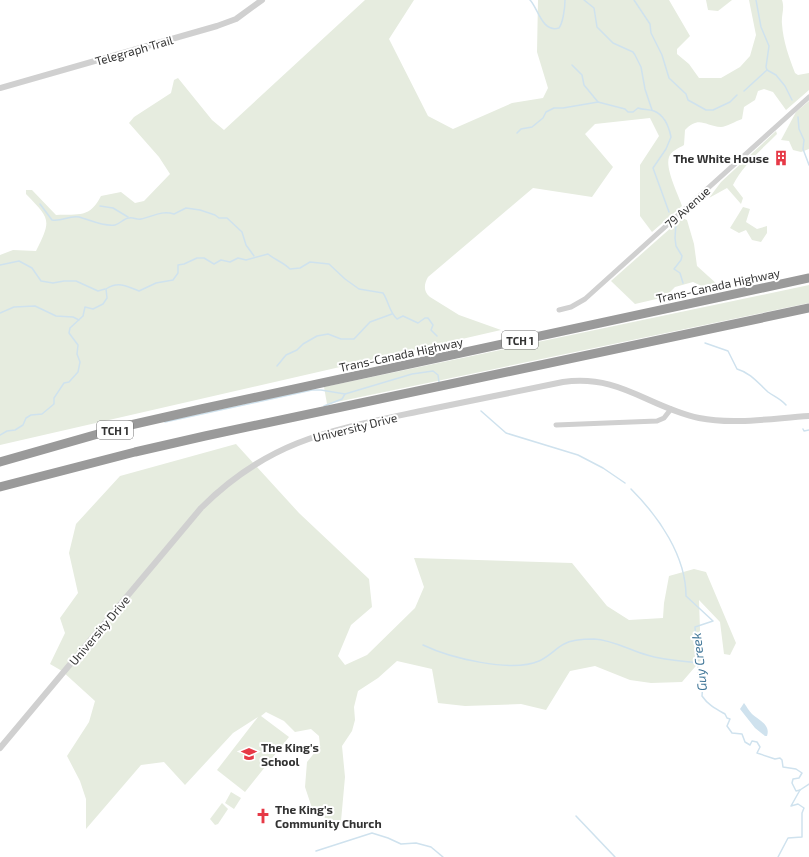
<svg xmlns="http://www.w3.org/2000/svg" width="809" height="857" font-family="'Exo 2',sans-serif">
<rect width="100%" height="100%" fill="#fff"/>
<!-- green -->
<g fill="#e6ecdf">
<path d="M365,0H414L389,39L428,116L453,129L512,103L543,98L548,88L537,52L538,0H669L690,36L677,49V54L689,64L699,78H721L740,67L750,56L756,35L749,0H782C785,9 781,15 782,24C783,41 789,57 795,73L798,75L809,73V90L786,110L773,92L764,89L758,91L755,100L744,107L742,119C736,121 726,127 721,127C705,126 699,115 685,130L684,145C679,148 671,151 669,157C665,169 678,194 682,206L652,232L640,216V165L659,136L650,118L595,124L585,134L613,167L592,197L533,188L428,277C424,284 423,291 430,297L459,315L501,330L0,445V255L13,250L36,251C52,219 50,219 26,194V190H32L56,215C79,214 90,218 101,196L121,192L135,203L144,201L170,174L159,157L129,123L134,117L171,93L174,80L178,78L212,120L224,130Z"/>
<path d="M706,0H732L718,11L708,10Z"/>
<path d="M809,101V149L801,152L793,150L789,141L781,140L796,112Z"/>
<path d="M776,131L777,134C762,149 742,166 733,185L743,198L741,204L727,188L709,198L721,182Z"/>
<path d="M743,207L750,209L746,222L757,229L767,226V233L761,242L752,240L746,230L739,233L730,228Z"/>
<path d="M682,218L687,220L694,244L697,266L718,285L706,288L693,282L675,287L665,297L635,304L611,281Z"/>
<path d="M809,285V303L327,404L324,387Z"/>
<path d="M236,444L299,513L369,579L372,607L351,625L338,656L345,665L367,655L415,608L424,587L414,558L572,563L607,606L629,620L663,618L664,603L669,576L694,569L706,572L736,643L730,655L724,654L720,622L699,600L701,660L682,682L651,683L630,680L595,666L570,671L546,710L521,704L465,706L438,703L432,669L397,661L378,678L358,691L354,707L355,720L352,731L342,746L345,777L341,821L328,820L312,808L305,787L307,762L320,746L319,736L311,729L295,732L284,721L266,712L261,716L289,737L245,792L217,770L258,717L233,733L185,785L164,762L141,765L86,829V799L80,781L67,756L89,722L95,701L62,671L50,664L65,633L60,618L78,593L69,553L76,524L120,476Z"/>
<path d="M231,792L241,798L234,809L225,803Z"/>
<path d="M222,803L228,809L218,824L215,825L210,819Z"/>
</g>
<!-- water -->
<path fill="#cfe2ee" d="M744,703C747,707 749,711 752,714C758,720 771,724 767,736H765L755,728L740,709Z"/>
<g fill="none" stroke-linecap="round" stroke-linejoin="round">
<!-- stream -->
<g stroke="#cfe2ee" stroke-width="1.5">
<path d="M530,0C538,8 542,33 559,28C563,23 565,7 565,0"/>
<path d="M584,0L594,8L597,27L613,43L633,52L635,55L641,67L645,89L652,110"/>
<path d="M634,0L650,24L651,33L662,55L669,78L686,94L688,100L706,110H713L730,102L737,95"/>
<path d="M756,0L761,27L769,46L766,67L767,70L776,75L785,86L792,100"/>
<path d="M572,65L582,75L584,85L598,102"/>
<path d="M744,91L767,70"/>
<path d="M798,117L799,129L804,140L803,149L809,165"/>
<path d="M517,133L521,129L532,127L543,118L546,112L554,108H563L598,102L625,109L628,112H633L638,108C643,110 649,109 654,111C664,115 669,127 671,137L666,149L653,168L669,212"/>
<path d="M40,204L52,220C62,222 69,215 79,217C90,220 104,227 115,225C120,224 124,218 129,218C133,217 137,220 141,219C152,217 161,210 174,214L186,208L200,210L215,215L219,218H227L242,232L246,245L254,256"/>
<path d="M100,206L113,208L128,217"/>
<path d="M676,223L675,238L676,246L682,256L681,260L674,269L680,273L683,283"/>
<path d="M0,265L19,261L32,268L41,281L53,283L64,281H76L98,291L105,289"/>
<path d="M0,313L14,307L35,306L56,316L73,317L79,320"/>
<path d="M705,343L728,351L737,369C751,373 758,383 768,392C775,397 781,399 786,405"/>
<path d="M277,366L286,355L297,350L303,344L317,336L328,334L341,339H354L370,322L392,314"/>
<path d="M324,406L342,399L345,394"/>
<path d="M481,411L506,433L578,455L603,468L625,483"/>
<path d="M165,422L312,390H321L345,394L412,374L433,371L438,375L439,382"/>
<path d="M803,429L804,431L809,430"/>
<path d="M0,435L7,431L15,430L23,425L26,418L31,415L42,414L54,404V398L64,383L69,382L78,372L80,362L77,354L78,345L69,333L70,328L83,316L85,307L93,309L103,304L107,298L106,289C118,281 127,286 139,291L156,283L173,280L178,273V265L184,264L197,258H204L214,264L221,260L230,262L238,258L246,260L268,254C275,260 283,262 290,269L300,268L310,262L329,264L345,279L359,289L383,293C389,302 389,312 397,319L403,316L418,323L425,318H428L433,325L431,330L437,336"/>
<path d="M631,489C659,517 686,556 686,596L713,621L695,627L699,680L703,682L702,696C708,705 716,709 725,714L727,718L730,719L727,726L732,733L742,734L745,742L750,745L752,741L757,742L760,747L757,753L775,759L780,758L782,760L783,767L796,769L802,773L799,778L793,779L792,783L796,791L800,790"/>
<path d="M423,645C450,658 511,673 539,661C550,656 556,648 564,644C571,640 586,639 594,639C613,640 629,650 647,655C663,660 681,661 698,663"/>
<path d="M576,816L615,857"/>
<path d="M316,851L372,833L388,838L401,844L416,843L431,847L443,857"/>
<path d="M778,857L788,838L802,837V813L804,808L798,804L791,806L800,790L809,784"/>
</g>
<!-- minor -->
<g stroke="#d0d0d0" stroke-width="5">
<path d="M559,310L571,307L585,299L809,97"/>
<path d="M556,425L657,421L664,418L671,409"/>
</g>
<!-- tertiary -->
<g stroke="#d0d0d0" stroke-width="6">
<path d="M0,88L217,26L236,19L262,0"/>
<path d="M0,748L201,508C269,440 331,430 421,411C468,401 516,392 563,382C620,374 648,407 699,418C734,425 774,418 809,416"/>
</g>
<!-- motorway -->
<g stroke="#9a9a9a" stroke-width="9">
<path d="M0,462L126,426L201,409L809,278"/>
<path d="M0,487L135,452L205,436L809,308"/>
</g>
</g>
<!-- icons -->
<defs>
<g id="building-bare" transform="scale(1.2)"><path d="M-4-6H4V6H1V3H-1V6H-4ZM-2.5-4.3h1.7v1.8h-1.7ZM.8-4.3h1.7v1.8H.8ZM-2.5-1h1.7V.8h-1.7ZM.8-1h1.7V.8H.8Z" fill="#e63946" stroke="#fff" stroke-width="2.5" paint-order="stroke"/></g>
<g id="school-bare" transform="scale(1.2)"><path d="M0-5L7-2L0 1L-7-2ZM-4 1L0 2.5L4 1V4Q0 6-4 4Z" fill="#e63946" stroke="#fff" stroke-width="2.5" paint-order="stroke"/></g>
<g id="church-bare" transform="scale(1.2)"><path d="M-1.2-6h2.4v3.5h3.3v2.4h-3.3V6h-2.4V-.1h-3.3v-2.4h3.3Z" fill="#e63946" stroke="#fff" stroke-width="2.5" paint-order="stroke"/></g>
</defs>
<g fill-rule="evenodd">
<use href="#building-bare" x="781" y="158"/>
<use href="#school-bare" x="249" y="754"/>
<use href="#church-bare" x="263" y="816"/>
</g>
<g text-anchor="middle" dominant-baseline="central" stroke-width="4" stroke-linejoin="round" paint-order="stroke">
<!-- shield labels -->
<g fill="#fff" stroke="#707070" stroke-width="1">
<rect x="502" y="331" width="36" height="18" rx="3"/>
<rect x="97" y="421" width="36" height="18" rx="3"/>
</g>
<g font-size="11" font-weight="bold" fill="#333">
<text x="520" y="340">TCH 1</text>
<text x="115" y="430">TCH 1</text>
</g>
<!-- street labels -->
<g font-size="12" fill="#333" stroke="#fff">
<text transform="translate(134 50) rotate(-16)">Telegraph Trail</text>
<text transform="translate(687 207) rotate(-42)">79 Avenue</text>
<text transform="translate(718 285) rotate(-12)">Trans-Canada Highway</text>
<text transform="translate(401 354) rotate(-12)">Trans-Canada Highway</text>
<text transform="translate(355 427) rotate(-14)">University Drive</text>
<text transform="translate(99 630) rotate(-50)">University Drive</text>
</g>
<!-- poi labels -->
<g font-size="12" font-weight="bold" fill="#333" stroke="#fff" text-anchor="start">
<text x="769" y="158" text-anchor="end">The White House</text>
<text x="261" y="747">The King's<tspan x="261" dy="14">School</tspan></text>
<text x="275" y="809">The King's<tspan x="275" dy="14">Community Church</tspan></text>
</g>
<!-- water labels -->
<g font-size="13" font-style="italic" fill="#3f7597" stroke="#fff">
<text transform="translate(699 662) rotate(-96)">Guy Creek</text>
</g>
</g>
</svg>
